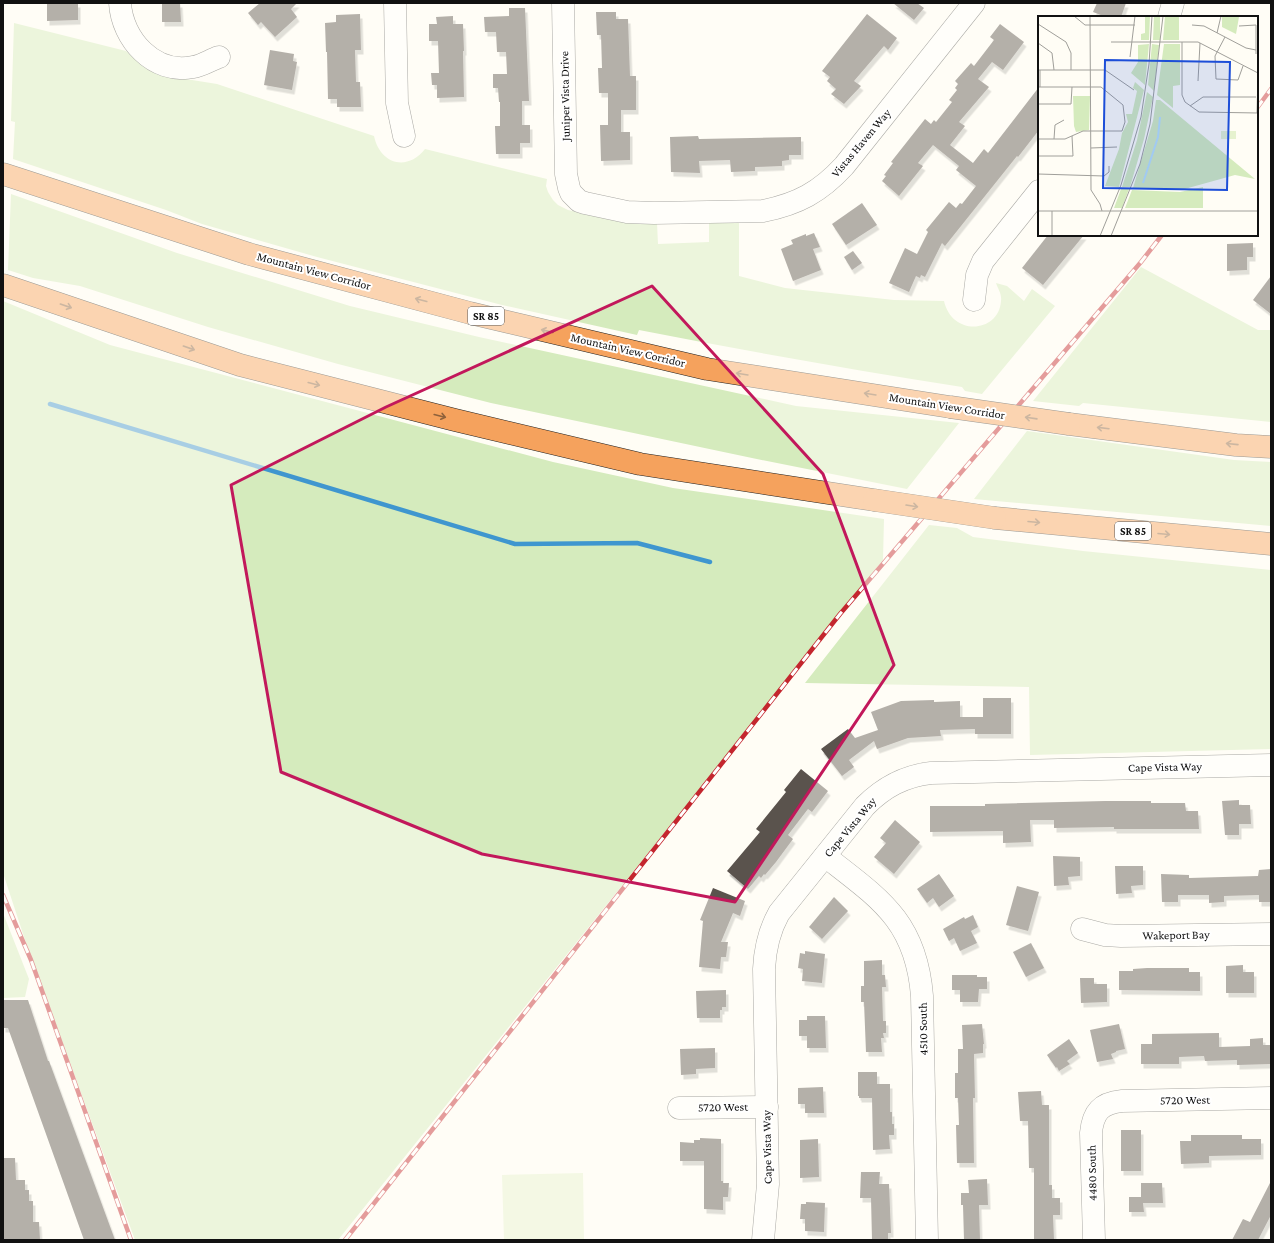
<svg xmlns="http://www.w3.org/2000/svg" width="1274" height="1243" font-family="'Crimson Pro',serif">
<defs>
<filter id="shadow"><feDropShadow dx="2.5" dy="4.5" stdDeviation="0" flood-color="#0004"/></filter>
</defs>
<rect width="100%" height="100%" fill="#fffdf5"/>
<!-- green -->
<g fill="#d5ebbd">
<path d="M14,23L126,51L147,68L167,76L217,84L374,136C380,164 407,172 425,149L547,179L546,186L548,192L553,200L558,205L568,210L615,220L657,223L658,244L709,242V221L739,220V276L785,288L894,300L944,301C952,337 999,333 1001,301C1002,294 998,289 996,283L1007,286L1024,301L1032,289L1055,306L982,394L965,391L962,387C853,370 746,351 639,330L637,335L502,305L317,257L202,224L166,210L13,159L15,122L11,121Z"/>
<path d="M11,194L177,253L350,306L479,337L796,406L959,423L907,489L752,458L491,403L338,364L208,327L80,286L33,278L8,270Z"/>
<path d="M1141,267L1258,330H1271V422L1083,403L1079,406L1033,401Z"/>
<path d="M3,301L110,345L553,462L673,488L884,519L883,560L338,1240H135L27,946L3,873Z"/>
<path d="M1027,431L1234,460L1271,462V526L974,499Z"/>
<path d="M929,525L957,528L973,537L1083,551L1271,570V749L1030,755L1029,687L805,683Z"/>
<path d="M3,913L29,979L25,997L3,998Z"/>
</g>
<!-- pitch -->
<path fill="#e6f2cf" d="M583,1173L584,1240H504L502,1175Z"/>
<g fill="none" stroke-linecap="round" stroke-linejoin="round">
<!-- stream -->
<path stroke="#3f96cf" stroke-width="4.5" d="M50,404L515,544L637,543L710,562"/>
</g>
<!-- building -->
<g fill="#5a524d" filter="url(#shadow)">
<path d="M47,3H78V20L47,21Z"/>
<path d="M162,3H180L181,22H162Z"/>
<path d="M260,3H297L291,9L297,17L275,37L261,22L258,25L248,13Z"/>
<path d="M893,3H917L924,8L914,20Z"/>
<path d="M1097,3H1126L1121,17H1106L1093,12Z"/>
<path d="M509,8H525L529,101H522V125H530V143H520V154H496L495,126H500V102H499L498,88H493V74H507L506,52H497L496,32H485L484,17L509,16Z"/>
<path d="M596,12H616V19H628L630,76H636V110H621V132H630V160L601,161L600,125H608V93H599L598,68H602L601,35H597Z"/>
<path d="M360,14L361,50H355L356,82H360L361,107H337V99H328L327,52H326L325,23L336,22V15Z"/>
<path d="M867,14L897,38L888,50L884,46L854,81L861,86L844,104L831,94L836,89L827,81L830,77L822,71Z"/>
<path d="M453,16V24H463L464,51H463L464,97L437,98V85H432L431,73H439L438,41H429V24H437L436,17Z"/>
<path d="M1000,24L1024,42L1003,70L992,62L978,79L989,87L959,122L965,126L950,145L973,163L984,149L988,153L1039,87V130L1018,157L1017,156L945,246L942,243L925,277L921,275L920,278L916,276L909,292L889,283L905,248L917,254L928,232L926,230L949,202L956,208L960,203L962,204L976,186L956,170L959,166L933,145L918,163L923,166L899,196L882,181L886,176L884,175L893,163L891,162L925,119L931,124L934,120L936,122L952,102L949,100L957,90L955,88L958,84L955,81L971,63L974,66L994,40L990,37Z"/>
<path d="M270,50L294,54L293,61L297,62L292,90L264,85Z"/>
<path d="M698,136L699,139L801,137V155H789V160L782,161V166L755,167V171L731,172L730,160L699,161L700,173L671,172L670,137Z"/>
<path d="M862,203L877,225L846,245L832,224Z"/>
<path d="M814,233L820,247L813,249L821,270L793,281L781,249L793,244L791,240L806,234V236Z"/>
<path d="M1048,235H1084L1043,285L1022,268Z"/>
<path d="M1253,243V257H1247V270L1227,271V244Z"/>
<path d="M853,251L862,263L852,270L844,257Z"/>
<path d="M1271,276V314L1253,300Z"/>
<path d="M983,698H1011V734H975V729L940,730L941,736L908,738L877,749L874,741L849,760L854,767L842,776L821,749L848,729L855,738L878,730L871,712L901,701L934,700V702L960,701V717H983Z"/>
<path d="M801,769L828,791L812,812L808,809L788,835L793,839L776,862L765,875L764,874L761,878L759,876L748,889L727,871L760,832L756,829L786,792L784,790Z"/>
<path d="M1239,800V805H1250L1251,824H1239V835H1225L1222,801Z"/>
<path d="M1105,801H1151V803H1185L1186,811H1198L1199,829H1114V827L1054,828V820H1030L1031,842L1003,843V831L930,832V806H985V804Z"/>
<path d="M895,820L920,842L894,874L874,857L886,843L880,838Z"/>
<path d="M1053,856L1080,857V876L1068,877L1069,885L1054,886Z"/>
<path d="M1115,866H1143V885L1131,886L1132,893L1116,894Z"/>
<path d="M1271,869V902H1259V895L1224,896V902L1209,903V895H1178V902H1162L1161,874L1189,875V878L1258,876L1259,870Z"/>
<path d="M939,874L954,896L939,907L933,898L927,903L917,889Z"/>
<path d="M1017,886L1039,892L1028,931L1006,925Z"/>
<path d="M713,888L745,901L740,916L733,913L721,942H728L726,957H721L720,969L699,967L703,921L700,920Z"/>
<path d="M834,897L848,911L822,939L809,927Z"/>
<path d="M973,915L978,927L971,931L977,943L960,951L954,938L949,941L943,929L964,917L965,919Z"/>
<path d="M1031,943L1044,968L1026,977L1013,952Z"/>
<path d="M805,951L825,954L822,983L802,981L803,969L798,968L800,953L805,954Z"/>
<path d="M882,960V975H885L886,987H882L883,1021H886V1033H883L884,1038H881L882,1052H866L864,1002H861V986H864V961Z"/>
<path d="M1243,965V972H1254V993H1226V966Z"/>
<path d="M1147,968H1189V972H1200V991L1119,990V971H1133V969Z"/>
<path d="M952,975H977V977H987V989H979L978,1002H960V990H952Z"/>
<path d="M1080,978H1094V984H1107V1002L1081,1003Z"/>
<path d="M726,990V1007H722V1010H720V1018H697L696,991Z"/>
<path d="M3,1000H28L48,1061H49L115,1240H84L8,1028H3Z"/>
<path d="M807,1016H825L826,1048H807V1036H799V1020H807Z"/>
<path d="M982,1024L984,1044H983V1053L974,1054L975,1098H973L974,1163H957L956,1125H959L958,1098H955V1073H958V1049H963L962,1025Z"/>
<path d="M1119,1024L1125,1049L1116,1051V1052L1111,1054L1113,1059L1097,1062L1090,1030Z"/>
<path d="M1219,1033V1047L1250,1046V1039L1263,1038V1045H1271V1064L1237,1065V1060L1205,1061L1204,1056L1179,1057V1064H1141V1044H1152V1034Z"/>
<path d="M1069,1039L1078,1053L1067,1061L1070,1064L1059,1071L1057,1067L1056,1068L1047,1055Z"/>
<path d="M715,1048V1068L696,1069V1074L681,1075L680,1049Z"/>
<path d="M858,1072H877V1084H890V1112H892V1124H894V1135H889L890,1149L873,1150L872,1098H859V1096H858Z"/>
<path d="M823,1087L824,1113H805V1104H798V1088Z"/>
<path d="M1041,1091L1042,1105H1049V1185H1052V1198H1060V1215H1053L1054,1240H1034V1168H1029L1028,1121H1020L1018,1092Z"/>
<rect x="1121" y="1130" width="20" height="41"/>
<path d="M1191,1135H1242V1139H1261V1155L1209,1156V1163L1181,1164L1180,1141H1191Z"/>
<path d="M700,1138L721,1139V1181H723V1183H729L728,1197H723V1210L704,1209V1161H680V1142L694,1143V1140H700Z"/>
<path d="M818,1139L819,1177L800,1178V1140Z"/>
<path d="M3,1158H15L16,1180H25V1190H29V1201H33V1222H39L40,1240H3Z"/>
<path d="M861,1172H880L879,1184H889L891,1233H888V1240H872L871,1198H860Z"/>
<path d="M987,1179L988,1205H979L980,1240H964L963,1205H961V1193H969L968,1180Z"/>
<path d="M1271,1181V1215L1258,1240H1232L1243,1219L1250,1222Z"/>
<path d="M1141,1183H1162L1163,1203H1143L1144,1212H1129V1197H1141Z"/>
<path d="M806,1202L825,1203L824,1232L805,1231V1219H800L801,1204H806Z"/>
</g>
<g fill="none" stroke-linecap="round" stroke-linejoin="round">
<!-- minor casing -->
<g stroke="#444" stroke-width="23">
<g id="minor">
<path d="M120,3C122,39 154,75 193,67C202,66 210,60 219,57"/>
<path d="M395,3L397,103L404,136"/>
<path d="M563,3L566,174L569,188L571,193L579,201L585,203L627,212L654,213L763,211C798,204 820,192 844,166L974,3"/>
<path d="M1169,17L1173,3"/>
<path d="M974,300L977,275L983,261L1039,191"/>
<path d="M825,856C880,899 916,921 922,996L927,1240"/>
<path d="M1082,929L1105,935L1121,936L1271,934"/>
<path d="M679,1108L767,1107"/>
<path d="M763,1240L768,1184L764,969C765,948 769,931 779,913L865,806C884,787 904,776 931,773L1271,765"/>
<path d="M1094,1240L1091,1133C1093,1112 1101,1103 1122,1101L1271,1098"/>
</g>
</g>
<!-- highway casing -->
<g stroke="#222" stroke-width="23">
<g id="highway">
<path d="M3,174L249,254L470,313L707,369L950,407"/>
<path d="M3,285L240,365L455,420L640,464L874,500"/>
<path d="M1069,424L1236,445L1271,447"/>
<path d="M995,518L1271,544"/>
</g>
</g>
<!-- minor -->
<use href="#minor" stroke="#fff" stroke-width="22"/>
<!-- highway -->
<use href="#highway" stroke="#f5a25d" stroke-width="22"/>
<!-- rail casing -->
<g stroke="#c4262e" stroke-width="4.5">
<g id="rail">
<path d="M1257,108L1271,89"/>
<path d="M3,895L31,960L131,1240"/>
<path d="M345,1240L840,614L1141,262L1162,235"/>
</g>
</g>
<!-- rail -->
<use href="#rail" stroke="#fff" stroke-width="3" stroke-dasharray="9" stroke-linecap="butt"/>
<!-- highway-bridge casing -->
<g stroke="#222" stroke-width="23" stroke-linecap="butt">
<g id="highway-bridge">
<path d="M950,407L1069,424"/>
<path d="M874,500L995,518"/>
</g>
</g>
<!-- highway-bridge -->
<use href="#highway-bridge" stroke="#f5a25d" stroke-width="22"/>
</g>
<!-- one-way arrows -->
<defs><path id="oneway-shaft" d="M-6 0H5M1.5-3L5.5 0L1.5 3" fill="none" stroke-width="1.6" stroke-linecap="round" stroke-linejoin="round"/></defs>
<g stroke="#8e613b">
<use href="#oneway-shaft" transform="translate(421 300) rotate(-165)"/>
<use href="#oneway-shaft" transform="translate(66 306) rotate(19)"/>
<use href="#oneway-shaft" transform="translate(547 331) rotate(-167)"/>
<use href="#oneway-shaft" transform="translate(189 348) rotate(19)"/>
<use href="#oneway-shaft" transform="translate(742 374) rotate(-171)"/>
<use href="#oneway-shaft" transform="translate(314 384) rotate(14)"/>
<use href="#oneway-shaft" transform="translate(870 394) rotate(-171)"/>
<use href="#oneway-shaft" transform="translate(440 416) rotate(14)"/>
<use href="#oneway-shaft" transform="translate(1031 418) rotate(-172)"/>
<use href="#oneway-shaft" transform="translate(1103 428) rotate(-173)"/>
<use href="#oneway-shaft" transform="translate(1232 444) rotate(-174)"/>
<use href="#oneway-shaft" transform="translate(912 506) rotate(9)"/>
<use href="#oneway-shaft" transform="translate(1034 522) rotate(5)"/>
<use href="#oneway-shaft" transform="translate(1164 534) rotate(5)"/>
</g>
<!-- marked area -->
<path d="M0 0H1274V1243H0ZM652,286L823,474L894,665L735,902L482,854L281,772L231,485L386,407Z" fill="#fffdf5" fill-opacity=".55" fill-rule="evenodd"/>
<path fill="none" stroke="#c2185b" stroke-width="3" stroke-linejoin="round" d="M652,286L823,474L894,665L735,902L482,854L281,772L231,485L386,407Z"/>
<g text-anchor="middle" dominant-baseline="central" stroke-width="4" stroke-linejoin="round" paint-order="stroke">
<!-- shield labels -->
<g fill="#fff" stroke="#585858" stroke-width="1">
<rect x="468" y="307" width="36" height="18" rx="3"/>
<rect x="1115" y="522" width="36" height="18" rx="3"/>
</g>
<g font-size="11" font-weight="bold" fill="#111">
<text x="486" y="316">SR 85</text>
<text x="1133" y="531">SR 85</text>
</g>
<!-- street labels -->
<g font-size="12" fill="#111" stroke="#fff">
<text transform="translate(565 96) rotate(-91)">Juniper Vista Drive</text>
<text transform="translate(861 143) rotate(-50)">Vistas Haven Way</text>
<text transform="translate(314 271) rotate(15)">Mountain View Corridor</text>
<text transform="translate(628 350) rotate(13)">Mountain View Corridor</text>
<text transform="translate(947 406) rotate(9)">Mountain View Corridor</text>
<text transform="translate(1165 767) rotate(-1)">Cape Vista Way</text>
<text transform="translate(850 827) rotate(-50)">Cape Vista Way</text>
<text transform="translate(1176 935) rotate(-1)">Wakeport Bay</text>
<text transform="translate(923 1029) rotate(-91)">4510 South</text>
<text transform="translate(1185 1100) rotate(-1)">5720 West</text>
<text transform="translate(723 1107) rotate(-1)">5720 West</text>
<text transform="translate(767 1147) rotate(-91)">Cape Vista Way</text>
<text transform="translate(1092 1173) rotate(-91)">4480 South</text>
</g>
</g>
<!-- overview -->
<g transform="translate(1038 16)">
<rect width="220" height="220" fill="#fffdf5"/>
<path d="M107,0H112L111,24H103V18L107,17ZM116,0H122V24H115ZM127,0H141V24H125ZM184,1H201L198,18L184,11ZM111,28L107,69L93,57L100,46V29ZM114,28L121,29L116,75L110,69ZM126,28H142V69L135,70V92L119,79ZM97,66L106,74L81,171L67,170L81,133L84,117L90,106L88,98H94L99,75L95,72ZM109,76L115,81L106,123L92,171H84L99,124ZM35,80H52L51,114L38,116L36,110ZM118,84H122L217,163L197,159L143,174L95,172L115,105ZM165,171V192H87L94,174L142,176ZM83,173H91L84,192H76Z" fill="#d5ebbd"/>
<path d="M183,115H198V123H183Z" fill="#e6f2cf"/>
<path fill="none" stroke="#b9e0f7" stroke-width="2" d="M105,167L120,121L122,101"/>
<path fill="none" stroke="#a09f9a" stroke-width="1" d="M36,0L47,9H97M52,0L53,174L62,188L64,195M0,8L28,26L33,37V54M154,9L166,10L208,32L218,34M201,10L218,9V38M179,17L183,0M187,21L177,40L178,63L200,64L205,50M73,26H160L220,57M144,26V79L147,86L161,96L220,97M0,27L14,37L16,54M92,41L97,0M0,54H67L96,74M2,54V71M160,65L162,27M0,71H63L85,89L87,106L84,115H45L27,123H0M0,88H33L34,71M152,90L165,81H218M219,97L220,58M16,123L17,109L26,104M53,132L79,131M0,140H35L34,120M0,158L66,160L71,156V150M0,195H220M14,220V195M62,220L83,169L103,101L111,48L114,0M73,220L102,148L112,108L125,0"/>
<path fill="#1d4ed8" fill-opacity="0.15" stroke="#1d4ed8" stroke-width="2" d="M67,44L192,46L189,174L65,172Z"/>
<rect width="220" height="220" fill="none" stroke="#111" stroke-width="2"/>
</g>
<!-- border -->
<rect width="1274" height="1243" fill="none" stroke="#111111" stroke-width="8"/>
</svg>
